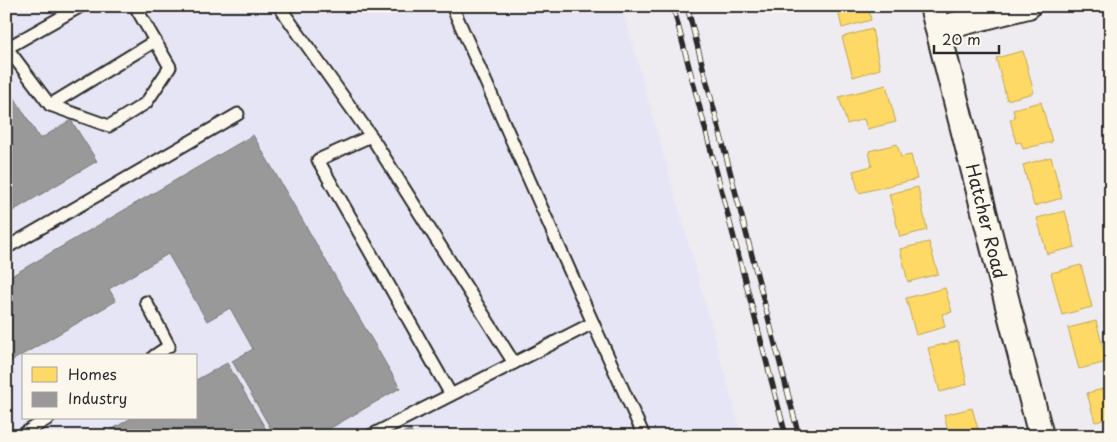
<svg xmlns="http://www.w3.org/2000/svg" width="1117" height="442" font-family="'Playpen Sans',sans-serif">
  <rect width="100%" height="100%" fill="#eeecf1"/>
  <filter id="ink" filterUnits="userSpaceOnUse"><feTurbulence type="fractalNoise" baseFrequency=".02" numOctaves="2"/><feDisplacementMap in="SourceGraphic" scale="10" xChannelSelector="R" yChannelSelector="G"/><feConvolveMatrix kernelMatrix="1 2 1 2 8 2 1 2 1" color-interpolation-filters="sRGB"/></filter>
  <g filter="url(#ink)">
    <path fill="#e5e5f5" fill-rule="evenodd" d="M6,6h616l120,430h-736zM24,356h172v62h-172z"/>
    <g fill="#ffd966" stroke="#bfa554">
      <path d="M837,6h31l3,14 -29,8z"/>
      <path d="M872,29l8,40 -27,8 -11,-40z"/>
      <path d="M1023,51l11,42 -27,7 -11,-42z"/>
      <path d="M886,85l10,37 -29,7 -3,-10 -17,5 -8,-27z"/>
      <path d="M1041,102l11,40 -29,7 -2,-7 -5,1 -6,-24 5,-1 -2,-9z"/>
      <path d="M897,144l4,13 10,-2 6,24 -58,14 -6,-22 19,-5 -3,-15z"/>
      <path d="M1051,157l11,41 -28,8 -11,-41z"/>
      <path d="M918,187l9,43 -27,7 -11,-43z"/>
      <path d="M1065,211l10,36 -28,7 -10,-36z"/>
      <path d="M929,242l9,32 -30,8 -8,-33z"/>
      <path d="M1081,265l11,42 -30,8 -11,-42z"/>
      <path d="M945,288l7,24 -10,2 3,13 -29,8 -10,-37z"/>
      <path d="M1096,321l11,41 -28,7 -11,-41z"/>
      <path d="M958,341l9,43 -27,8 -12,-44z"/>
      <path d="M1111,387v31l-16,4 -8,-29z"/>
      <path d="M972,408l8,28h-31l-5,-21z"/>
    </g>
    <g fill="#999" stroke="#787878">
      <path d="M11,92l29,47 31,-19 26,41 -91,54v-121z"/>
      <path d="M253,135l147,253 -83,48h-42l-43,-75 21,-12 -23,-41 -23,13 -39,-67 -59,35 7,12 -110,63v-85z"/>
      <path d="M227,363l43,73h-169l30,-18h65v-38z"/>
      <path d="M410,429l3,7h-15z"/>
    </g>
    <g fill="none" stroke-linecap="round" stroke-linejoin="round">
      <g stroke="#2b2b2b" stroke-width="15">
        <g id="lane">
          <path d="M81,6l-74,42 43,57 59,21 37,-23 24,-36 -35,-61"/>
          <path d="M279,6l92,130 -53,24 132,233"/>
          <path d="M452,6l141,317"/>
          <path d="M50,105l105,-64"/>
          <path d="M371,136l143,227"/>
          <path d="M6,248l232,-134"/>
          <path d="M146,302l23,44 -15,10"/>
          <path d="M20,436l29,-18"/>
          <path d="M370,436l223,-113 51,113"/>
        </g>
      </g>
      <g stroke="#2b2b2b" stroke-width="28">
        <g id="street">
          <path d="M932,6l109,430"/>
          <path d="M938,29l90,-23"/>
        </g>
      </g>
      <use href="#lane" stroke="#fbf7ec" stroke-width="11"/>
      <use href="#street" stroke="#fbf7ec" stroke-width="24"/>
      <g stroke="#2b2b2b" stroke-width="5.5">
        <g id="rail">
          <path d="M673,6l113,430"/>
          <path d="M687,6l112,430"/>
        </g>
      </g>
      <use href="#rail" stroke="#fbf7ec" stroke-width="4" stroke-dasharray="11" stroke-linecap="butt"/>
    </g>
  </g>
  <g text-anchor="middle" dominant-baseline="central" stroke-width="5" stroke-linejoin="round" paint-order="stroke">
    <g font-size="18" fill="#2b2b2b" stroke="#fbf7ec">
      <text transform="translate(987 221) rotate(76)">Hatcher Road</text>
    </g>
  </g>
  <rect width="1117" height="442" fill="none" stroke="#fbf7ec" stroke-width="25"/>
  <rect x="12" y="12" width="1092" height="417" fill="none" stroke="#2b2b2b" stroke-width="2" filter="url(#ink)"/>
  <rect x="22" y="354" width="175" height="65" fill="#fbf7ec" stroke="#a8a59f"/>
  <rect x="32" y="367" width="25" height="15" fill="#ffd966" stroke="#a8a59f"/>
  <text x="68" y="380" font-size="15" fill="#2b2b2b">Homes</text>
  <rect x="32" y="392" width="25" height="15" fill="#999999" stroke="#a8a59f"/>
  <text x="68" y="404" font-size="15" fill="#2b2b2b">Industry</text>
  <path d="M934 45v8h65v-8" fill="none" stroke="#2b2b2b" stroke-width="2.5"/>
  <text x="942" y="45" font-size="15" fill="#2b2b2b" stroke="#fbf7ec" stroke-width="4" paint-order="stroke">20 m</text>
</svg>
